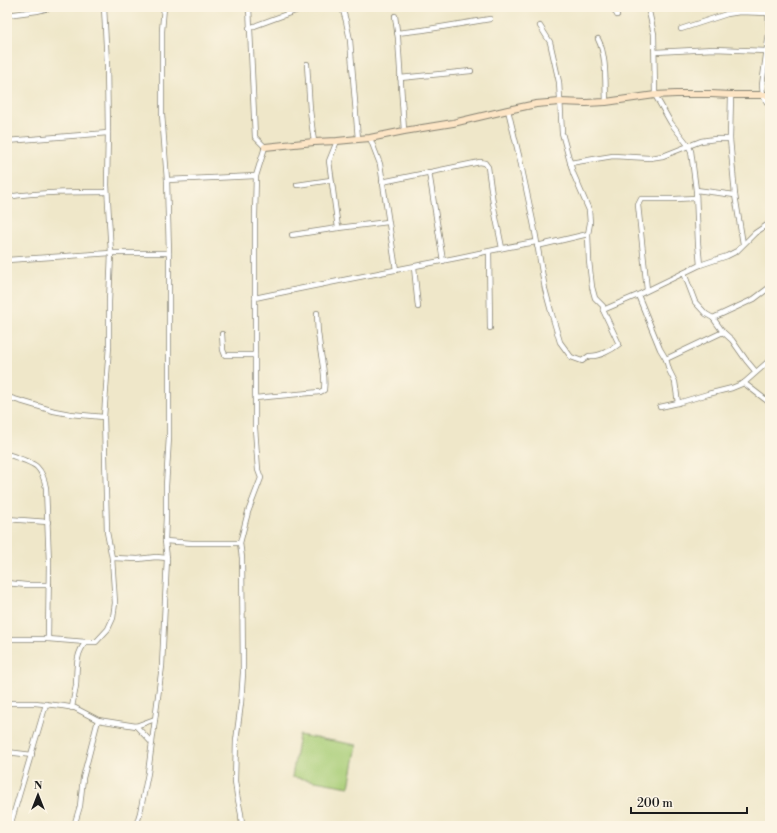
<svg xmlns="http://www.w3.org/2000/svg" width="777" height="833" font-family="'Libre Bodoni',serif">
  <rect width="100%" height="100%" fill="#fcf5e5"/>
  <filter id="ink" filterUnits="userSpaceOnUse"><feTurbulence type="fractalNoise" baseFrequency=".025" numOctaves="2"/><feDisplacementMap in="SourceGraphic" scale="8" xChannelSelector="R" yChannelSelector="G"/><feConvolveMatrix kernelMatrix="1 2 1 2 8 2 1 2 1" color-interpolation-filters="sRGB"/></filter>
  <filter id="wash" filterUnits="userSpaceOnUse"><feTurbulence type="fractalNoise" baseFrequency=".012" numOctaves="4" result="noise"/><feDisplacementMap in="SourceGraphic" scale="16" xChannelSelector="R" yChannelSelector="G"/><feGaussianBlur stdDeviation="0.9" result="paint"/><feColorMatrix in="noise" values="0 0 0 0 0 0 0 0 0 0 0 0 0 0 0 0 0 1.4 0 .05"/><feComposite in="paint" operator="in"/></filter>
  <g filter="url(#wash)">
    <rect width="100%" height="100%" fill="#efe7c9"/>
    <path fill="#a8cd77" stroke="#62744a" d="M299,735l58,10 -8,42 -57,-10z"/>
  </g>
  <g filter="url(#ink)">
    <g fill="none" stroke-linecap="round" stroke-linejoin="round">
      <g stroke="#868272" stroke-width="6">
        <g id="street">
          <path d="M342,7l4,14 4,19 8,99"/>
          <path d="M613,7l4,8"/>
          <path d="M648,7l6,27 1,61 16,28 17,22 3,6 5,39 2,53 2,22"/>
          <path d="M768,7l1,26 -7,52 1,11 7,11"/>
          <path d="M7,15l30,-4 12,-3 20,-1"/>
          <path d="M395,16l3,22 6,93"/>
          <path d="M249,28l57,-21"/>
          <path d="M681,29l46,-15 13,-2 28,1"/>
          <path d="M397,33l26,-3 67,-11"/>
          <path d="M598,39c9,17 7,44 8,63"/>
          <path d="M655,52l59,-3 52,2"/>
          <path d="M307,64l3,46 4,32"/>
          <path d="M400,78l71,-7"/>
          <path d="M731,95l-1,44 5,56 8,49"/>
          <path d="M508,110l12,50 14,66 11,63 7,26 8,27 11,15 11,4 7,-5c9,1 23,-6 30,-12l-16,-34v-4l-8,-8 -3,-11 -3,-26 -1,-27 2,-11 -1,-13 -16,-37 -11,-40 -3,-51 -9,-40 -10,-16"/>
          <path d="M370,138l10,26 16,106"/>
          <path d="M7,141l101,-8"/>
          <path d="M337,141l-8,20 9,67"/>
          <path d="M570,163l43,-7 37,2 13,-2 38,-15 14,-2h15"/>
          <path d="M429,172l14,89"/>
          <path d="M167,180l89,-4"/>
          <path d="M382,182l98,-20 5,1 3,4 5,36 9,45"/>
          <path d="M297,185l34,-5"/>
          <path d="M696,190l39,5"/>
          <path d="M7,197c33,-5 67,-5 100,-5"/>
          <path d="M292,235l46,-7 50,-6"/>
          <path d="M537,246l51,-12"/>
          <path d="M489,252l1,76"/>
          <path d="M7,260l104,-7h58"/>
          <path d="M414,267l4,40"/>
          <path d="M684,273l11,29 11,12 7,4 10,14 9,8 14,20 10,12"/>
          <path d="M647,290l-9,-85 3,-6h34l21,-1"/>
          <path d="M638,295l22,54 6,10 3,11 6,12 3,21"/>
          <path d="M255,298c62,-13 124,-25 186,-37 32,-6 63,-14 95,-19"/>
          <path d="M603,310l35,-15 62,-30 27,-9 10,-5 18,-18 15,-10"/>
          <path d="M713,318l41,-19 16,-12"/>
          <path d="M222,334l1,16 2,5h30"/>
          <path d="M666,359l57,-27"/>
          <path d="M744,383l26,20"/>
          <path d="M7,397l47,14 16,3 34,3"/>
          <path d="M255,398l65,-6 4,-2c2,-14 -2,-28 -4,-42 -2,-12 -3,-23 -3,-35"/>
          <path d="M660,407l18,-4 30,-9 24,-6 12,-5 26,-23"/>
          <path d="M7,454c8,3 25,8 30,13 5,5 8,15 9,21l3,74 -1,77"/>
          <path d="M7,519l41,3"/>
          <path d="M165,541l27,2h48"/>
          <path d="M112,558l26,1 18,-2 11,1"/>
          <path d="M7,583l19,2h23"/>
          <path d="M7,639h41l38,3"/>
          <path d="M7,703h28l28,3 12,2 23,12 38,6 19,-7"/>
          <path d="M72,708c1,-8 3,-15 4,-23 1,-15 -1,-31 10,-43h10l12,-13 5,-11 2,-15 -3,-45 -5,-26 -3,-115 5,-71v-44l2,-49 -4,-68 1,-52 -1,-69 -3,-57"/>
          <path d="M136,726l16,17"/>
          <path d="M7,752l25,3"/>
          <path d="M10,826l36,-122"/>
          <path d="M74,826l6,-20 3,-28 15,-58"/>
          <path d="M136,826l4,-13 8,-40 14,-107 5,-108 -2,-17 1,-25v-30l3,-49v-184l-2,-73 -5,-66v-83l2,-24"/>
          <path d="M242,826l-1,-12 -4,-19 -2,-14 1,-40 5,-38 2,-30 -1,-115 -2,-15 8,-31 13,-34 -3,-8 -3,-42v-213l1,-39 9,-29 -10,-10 -6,-130"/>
        </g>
      </g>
      <g stroke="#868272" stroke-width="8">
        <path id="secondary" d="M265,147l49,-5 23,-1 21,-2 12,-1 34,-7 49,-8 55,-13 28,-6 24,-2 26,1 20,-1 49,-7 21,-1h35l20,1h39"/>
      </g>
      <use href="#street" stroke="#fff" stroke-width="4.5"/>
      <use href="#secondary" stroke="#fde5c5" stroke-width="6"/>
    </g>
  </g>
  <rect width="777" height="833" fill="none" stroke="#fcf5e5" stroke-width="24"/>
  <g transform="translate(38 795)" stroke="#fcf5e5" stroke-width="3" paint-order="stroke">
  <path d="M0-3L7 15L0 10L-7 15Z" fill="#1c1c1c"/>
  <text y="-6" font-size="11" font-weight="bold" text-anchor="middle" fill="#1c1c1c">N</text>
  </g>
  <path d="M631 807v6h116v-6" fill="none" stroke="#1c1c1c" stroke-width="2"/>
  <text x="637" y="807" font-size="12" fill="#1c1c1c" stroke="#fcf5e5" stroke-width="3" paint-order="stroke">200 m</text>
</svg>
